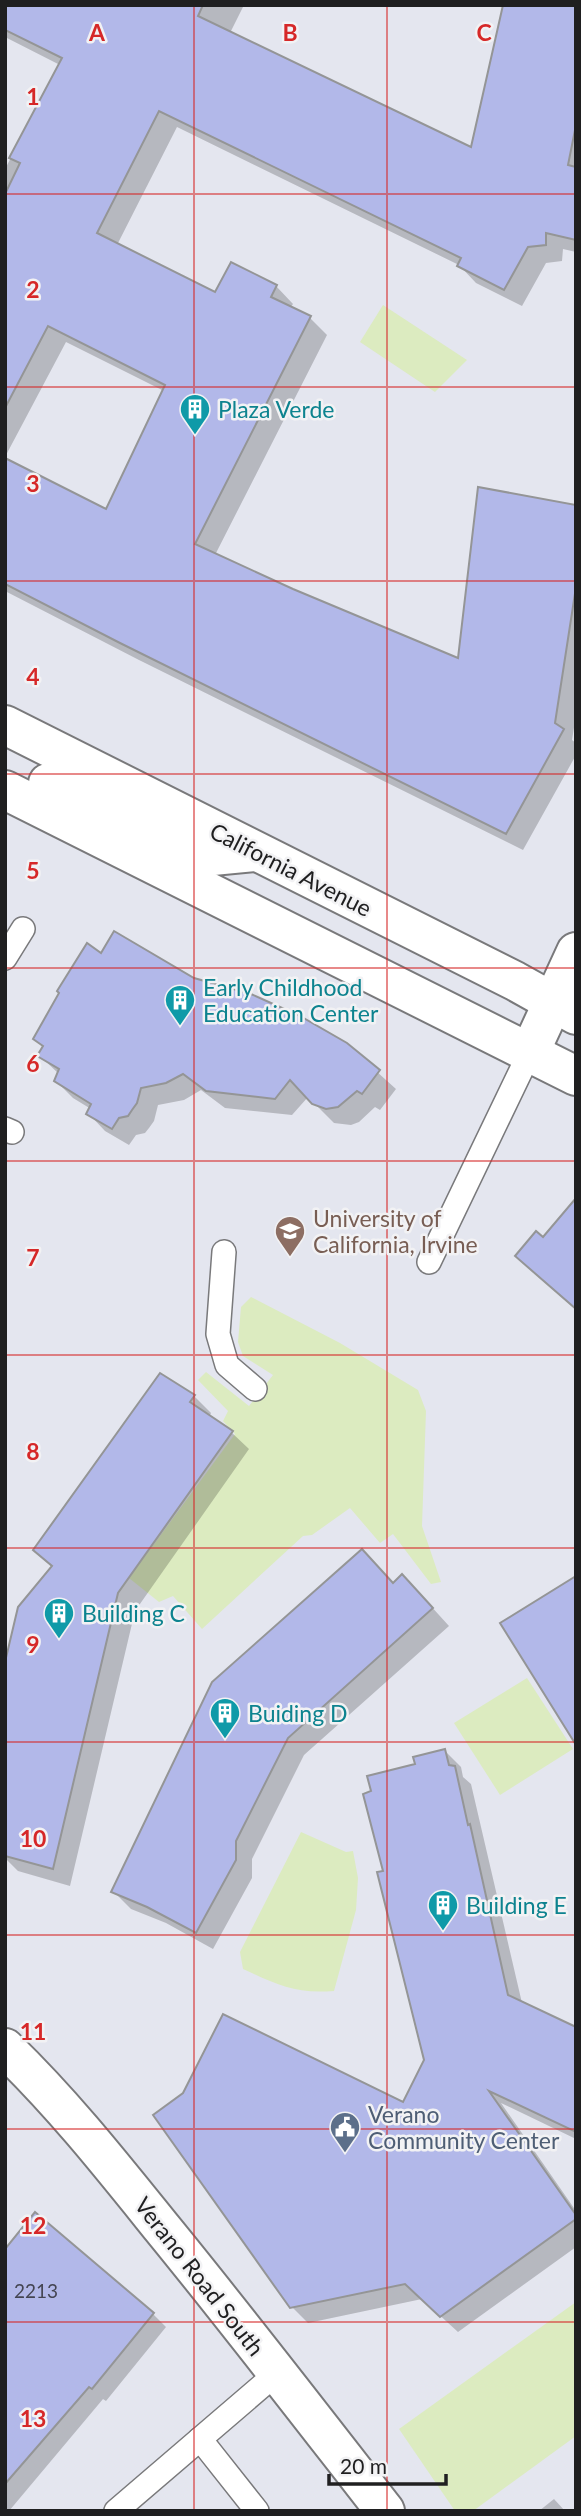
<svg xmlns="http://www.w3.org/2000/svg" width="581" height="2516" font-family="Lato,sans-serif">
  <rect width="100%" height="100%" fill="#f2f2f4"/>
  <rect fill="#e4e6ef" x="5" y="5" width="571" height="2506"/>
  <g fill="#dcebc0">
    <path d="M383,305l84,55 -32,32 -75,-50z"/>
    <path d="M251,1297l89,46 78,47 8,21 -4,115 19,56 -10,2 -38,-50 -13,9 -30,-35 -38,27 -9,1 -101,93 -29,-33 -14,6 -30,-24 106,-144 -12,-13 5,-10 -30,-31 8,-8 43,34 24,-31 -30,-19 -5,-14 3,-35z"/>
    <path d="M527,1678l46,71 -73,46 -46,-72z"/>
    <path d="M301,1832l45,20 7,-1 5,27 -2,32 -22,81c-40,3 -56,-6 -91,-22l-3,-17z"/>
    <path d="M576,2302v134l-103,75h-18l-56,-82z"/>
  </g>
  <g fill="#0003">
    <path d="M5,5h239l-14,28 242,117 104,-145v247l-13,-3 -1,12 -16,2 -24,43 -46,-23 -17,-18 -282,-138 -60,118 99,50 60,-9 17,18 -3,4 20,10 17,17 -112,220 77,36 167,69 117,-153v208l-4,25 4,3v12l-53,95 -384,-190 -134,-69v-131l102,51 57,-120 -98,-49 -61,115v-288l55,-104 -55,-28z"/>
    <path d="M101,955l92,25 153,64 50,45 -16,21 -5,-3 -16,15 -8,3 -17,-2 -26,-26 -16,18 -67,-7 -24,-18 -17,10 -26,5 -4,16 -5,7 -4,5 -9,2 -7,10 -24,-14 -17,-18 3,-4 -18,-11 -17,-17 3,-7 -20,-19 5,-7 -9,-9z"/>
    <path d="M194,1396l17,17 -2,4 22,15 18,17 -114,162 -65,275 -52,-15 -13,-13v-187l47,-104 -17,-17z"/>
    <path d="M394,1585l25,8 30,33 -145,129 -52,104v19l-39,71 -47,-26 -35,-14 -18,-18z"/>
    <path d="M444,1750l17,17 2,10 8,7 51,219 54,26v110l-75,-36 75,108v36l-118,85 -36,-33 -114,24 -16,-16 134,-247 -41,-188 32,-107z"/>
    <path d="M153,2314l13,13 -60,74 -3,-2 -94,112h-4v-178z"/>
    <path d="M554,2499l11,12h-26z"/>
  </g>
  <g fill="#b2b8e9" stroke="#949596" stroke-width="2">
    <path d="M5,5h198l-5,11 273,131 32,-142h73v120l-8,40 8,2v73l-30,-7v12l-18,2 -24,43 -47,-24 4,-8 -302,-147 -62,122 118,59 16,-30 46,23 -6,12 40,19 -116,228 98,45 165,69 20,-171 98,18v82l-21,136 9,6 -58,105 -386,-191 -115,-59v-126l101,51 59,-124 -117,-59 -43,82v-214l15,-31 -11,-5 53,-100 -57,-28z"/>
    <path d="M114,931l80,47 57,16 49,22 47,27 33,27 -18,24 -5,-3 -19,16 -12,2 -14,-5 -22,-24 -15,19 -69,-8 -23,-17 -17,9 -25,5 -4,15 -5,7 -4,6 -9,2 -7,11 -26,-15 5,-10 -37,-23 5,-12 -22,-13 6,-10 -10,-7 26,-46 -2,-2 30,-48 14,10z"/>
    <path d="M576,1198v111l-61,-53 21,-25 7,6z"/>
    <path d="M160,1373l35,22 -5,7 43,29 -115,162 -65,276 -48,-13v-194l13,-55 34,-41 -19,-16z"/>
    <path d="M362,1549l31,34 9,-9 31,34 -145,130 -52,103v19l-40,73 -49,-26 -36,-15 101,-210z"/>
    <path d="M576,1576v169l-76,-122z"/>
    <path d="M445,1749l4,16 6,1 13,59 2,-1 38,171 68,32v105l-87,-41 87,124v4l-136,98 -35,-33 -115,24 -137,-193 30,-22 40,-79 180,88 21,-42 -47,-188 6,-1 -20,-77 8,-3 -4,-15 48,-12 -2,-7z"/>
    <path d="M35,2212l119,101 -62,76 -3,-2 -84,97v-235z"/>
  </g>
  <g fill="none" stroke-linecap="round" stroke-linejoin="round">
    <g stroke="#79797b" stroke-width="26">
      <g id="lane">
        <path d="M5,958l18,-29"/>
        <path d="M5,1129l7,3"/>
        <path d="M224,1252l-6,82 9,31 28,24"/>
        <path d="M429,1262l100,-208"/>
        <path d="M200,2439l57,72"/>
        <path d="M116,2511l161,-138"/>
      </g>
    </g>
    <g stroke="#79797b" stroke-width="42">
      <path id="street" d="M5,2048c58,56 107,118 157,180 76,93 149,188 223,283"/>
    </g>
    <g stroke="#79797b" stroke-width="42">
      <g id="secondary">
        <path d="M5,725l510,256 61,34"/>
        <path d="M48,783l154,74 54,-5"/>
        <path d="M5,790l571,286"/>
        <path d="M529,1054l47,-102"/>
      </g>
    </g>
    <use href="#lane" stroke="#fff" stroke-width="23"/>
    <use href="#street" stroke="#fff" stroke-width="38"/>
    <use href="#secondary" stroke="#fff" stroke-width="38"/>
  </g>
  <path fill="none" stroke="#d62828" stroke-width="2" stroke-opacity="0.55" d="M194,5v2506M387,5v2506M5,194h571M5,387h571M5,581h571M5,774h571M5,968h571M5,1161h571M5,1355h571M5,1548h571M5,1742h571M5,1935h571M5,2129h571M5,2322h571"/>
  <defs>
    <g id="building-pin" transform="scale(1.575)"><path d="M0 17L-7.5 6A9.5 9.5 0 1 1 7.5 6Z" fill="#0f9aa8" stroke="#f2f2f4"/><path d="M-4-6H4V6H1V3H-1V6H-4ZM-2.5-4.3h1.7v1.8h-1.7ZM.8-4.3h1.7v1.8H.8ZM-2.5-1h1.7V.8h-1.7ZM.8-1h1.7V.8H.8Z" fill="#fff"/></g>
    <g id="university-pin" transform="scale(1.575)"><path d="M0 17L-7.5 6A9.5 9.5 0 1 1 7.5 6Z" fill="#8d6e63" stroke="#f2f2f4"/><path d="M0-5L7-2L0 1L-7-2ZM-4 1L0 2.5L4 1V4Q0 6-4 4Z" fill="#fff"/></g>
    <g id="civic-pin" transform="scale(1.575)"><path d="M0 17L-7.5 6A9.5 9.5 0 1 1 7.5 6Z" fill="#5c6f8a" stroke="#f2f2f4"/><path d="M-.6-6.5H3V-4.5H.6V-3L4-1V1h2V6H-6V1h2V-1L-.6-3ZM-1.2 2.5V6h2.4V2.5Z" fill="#fff"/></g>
  </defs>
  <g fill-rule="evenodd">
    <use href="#building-pin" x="195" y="409"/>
    <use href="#building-pin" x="180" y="1000"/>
    <use href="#university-pin" x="290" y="1231"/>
    <use href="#building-pin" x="59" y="1613"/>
    <use href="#building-pin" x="225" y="1713"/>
    <use href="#building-pin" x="443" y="1905"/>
    <use href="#civic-pin" x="345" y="2127"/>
  </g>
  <g text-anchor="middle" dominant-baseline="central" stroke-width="5" stroke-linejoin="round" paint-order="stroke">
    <g font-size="19" fill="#444552">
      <text x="36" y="2290">2213</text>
    </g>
    <g font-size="23" fill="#0d838f" stroke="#f2f2f4" text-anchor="start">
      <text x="218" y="409">Plaza Verde</text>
      <text x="203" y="987">Early Childhood<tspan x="203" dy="26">Education Center</tspan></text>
      <text x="82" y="1613">Building C</text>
      <text x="248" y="1713">Buiding D</text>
      <text x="466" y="1905">Building E</text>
    </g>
    <g font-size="23" fill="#1f1f20" stroke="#f2f2f4">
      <text transform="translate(291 869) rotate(27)">California Avenue</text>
      <text transform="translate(200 2276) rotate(52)">Verano Road South</text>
    </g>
    <g font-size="23" fill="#785e54" stroke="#f2f2f4" text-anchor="start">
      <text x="313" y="1218">University of<tspan x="313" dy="26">California, Irvine</tspan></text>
    </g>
    <g font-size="23" fill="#4e5e75" stroke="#f2f2f4" text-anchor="start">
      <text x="368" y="2114">Verano<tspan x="368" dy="26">Community Center</tspan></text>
    </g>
  </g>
  <g font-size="23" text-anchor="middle" font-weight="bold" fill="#d62828" stroke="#f2f2f4" stroke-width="5" stroke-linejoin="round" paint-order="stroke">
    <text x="97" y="41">A</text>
    <text x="290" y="41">B</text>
    <text x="484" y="41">C</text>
    <text x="33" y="105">1</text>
    <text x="33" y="298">2</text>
    <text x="33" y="492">3</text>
    <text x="33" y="685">4</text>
    <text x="33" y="879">5</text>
    <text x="33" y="1072">6</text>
    <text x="33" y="1266">7</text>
    <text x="33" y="1460">8</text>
    <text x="33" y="1653">9</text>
    <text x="33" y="1847">10</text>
    <text x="33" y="2040">11</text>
    <text x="33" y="2234">12</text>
    <text x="33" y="2427">13</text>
  </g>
  <rect width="581" height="2516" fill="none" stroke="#1f1f20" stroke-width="14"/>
  <path d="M329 2474v10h117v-10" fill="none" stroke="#1f1f20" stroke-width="3.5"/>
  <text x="340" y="2474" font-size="21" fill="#1f1f20" stroke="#f2f2f4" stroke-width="5" paint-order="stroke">20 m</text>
</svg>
